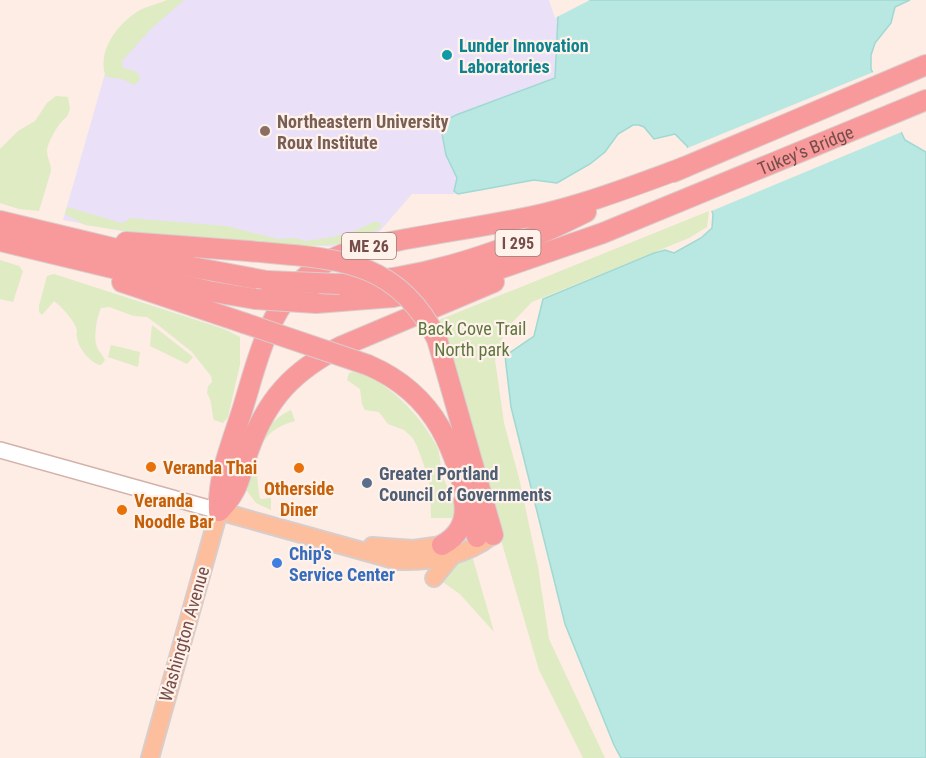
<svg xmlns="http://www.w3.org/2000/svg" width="926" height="758" font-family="'Roboto Condensed',sans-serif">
  <rect width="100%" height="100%" fill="#fdede5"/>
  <path fill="#eae1f9" d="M177,0h375l6,16 -3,62 -40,16 -69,61 11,23 -2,12 3,4h-46l-32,37 -27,14 -15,2 -138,-8 -79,-8 -58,-11 43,-150z"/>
  <g fill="#deebc3">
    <path d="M167,0h17l-33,29 -29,32 1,7 12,3 4,4 1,5 -6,5 -12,-6 -16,-2c-10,-26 12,-54 34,-67 8,-4 18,-6 27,-10z"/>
    <path d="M56,96l12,1 2,12 -3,8c-7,3 -20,26 -20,34 0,7 4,13 4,20l-12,40 -20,-2 -19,-6v-54l18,-18 17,-10 12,-18z"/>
    <path d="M67,207l55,16 5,-2 2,-3 97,8 52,13 17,-1 10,3 28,-4 24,-7 16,-8h6l3,3 -6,6 -16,4 -19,9 -33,2 -183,-15 -40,-6 -20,-11z"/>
    <path d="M709,211l-2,16 -18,11 -157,64 -29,30 -1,10 -7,18 9,63 15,55 19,89 11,72 56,119h-22l-44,-88 -52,-178 -53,-170z"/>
    <path d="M0,260l19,6 4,5 -10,31 -13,-3z"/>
    <path d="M54,274l170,55 16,8v27l-12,53 -5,6 -9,-3c-3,-10 -1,-17 -7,-27l1,-7 4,-4 -1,-6 -19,-24 -34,-27 -11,-8 -13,-1 -25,-9 -8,1c-4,8 -8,30 -4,39 1,4 6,8 8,13l-4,5c-10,-1 -23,-17 -24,-28 -1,-6 1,-4 -1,-10 -5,-10 -13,-19 -22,-26l-12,14 -3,-3v-6l8,-30z"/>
    <path d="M152,325l41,32 -6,7 -37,-18z"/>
    <path d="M111,345l29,7 -2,15 -30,-10z"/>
    <path d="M353,372c33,6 69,45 84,75 4,10 3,22 7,32 5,14 14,23 8,39h-21l-1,-31 -6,-22 -7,-19 -5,-9 -8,-7 -16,-6 -9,-12 -14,-2 -3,-6 -2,-15 -13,-9 2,-7z"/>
    <path d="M291,410l4,11c-42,11 -41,42 -35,78l11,-1v12l-15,-7 -9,-12c7,-32 11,-66 44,-81z"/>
    <path d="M471,558l2,1 21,73 -34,-38 -23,-16 9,-13z"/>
  </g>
  <path fill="#b9e7e1" stroke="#9fd9d2" stroke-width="1.5" d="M552,0h358l-15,7 -4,16 -16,20 -4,12v14l34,71 21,12v606h-305l-7,-13 -49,-121 -54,-217 -6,-51 29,-20 9,-37 111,-46 11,-3 9,3 27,-15 11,-10 1,-14 -26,-68 -12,-12 -21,5 -10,-12 -5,-2h-6l-15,9 -13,18 -15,12 -33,19 -23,-3 -76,14 -4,-3 3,-13 -11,-23 -6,-32 16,-8 99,-37 3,-62z"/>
  <g fill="#fdede5">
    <path d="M549,0h41l-35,18z"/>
    <path d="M876,71l28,60 -195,81 -24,-63z"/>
  </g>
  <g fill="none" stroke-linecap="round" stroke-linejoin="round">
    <g stroke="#d4b2ab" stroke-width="18">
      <path id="secondary" d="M0,450l219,61"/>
    </g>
    <g stroke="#d9cdcc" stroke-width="20">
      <g id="primary">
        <path d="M372,546l41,3 29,-4"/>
        <path d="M434,578l18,-22"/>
        <path d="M150,758l69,-247 179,50c34,1 67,-4 95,-26"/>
      </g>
    </g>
    <g stroke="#d9cdcc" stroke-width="22">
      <g id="highway">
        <path d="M673,172l253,-107"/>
        <path d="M0,221l192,46 75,14"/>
        <path d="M0,241l208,50 47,8"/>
        <path d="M126,242l122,9"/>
        <path d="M122,282l122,41"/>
        <path d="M340,284c87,-5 169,-33 246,-72"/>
        <path id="s1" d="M316,303l77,-6 71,-16 139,-48 323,-133"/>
        <path d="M437,339l56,196"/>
        <path d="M368,365c79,34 89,98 109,172"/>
        <path d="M219,511c-2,-37 16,-75 26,-110 14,-47 25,-95 65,-128 29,-24 66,-28 102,-35 39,-7 78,-13 117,-21 53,-11 104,-31 156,-50"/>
        <path d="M219,511c22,-22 20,-36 30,-62 18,-50 44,-78 91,-102l154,-65"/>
        <path d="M442,545c17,-9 25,-25 22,-44"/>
      </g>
    </g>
    <use href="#secondary" stroke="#fff" stroke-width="15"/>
    <use href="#primary" stroke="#fcbe9c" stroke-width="16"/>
    <use href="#highway" stroke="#f89a9b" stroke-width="20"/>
    <g stroke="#d9cdcc" stroke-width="22" stroke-linecap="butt">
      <g id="highway-bridge">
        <path d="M248,251c82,8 147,4 189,88"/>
        <path d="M267,281l73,3"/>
        <path d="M255,299l61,4"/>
        <path d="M244,323l124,42"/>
      </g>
    </g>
    <use href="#highway-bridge" stroke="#f89a9b" stroke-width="20"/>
  </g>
  <circle fill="#0f9aa8" stroke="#fff2eb" stroke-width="2" cx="447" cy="55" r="6"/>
  <circle fill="#8d6e63" stroke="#fff2eb" stroke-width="2" cx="265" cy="131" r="6"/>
  <g fill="#e8710a" stroke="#fff2eb" stroke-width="2">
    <circle cx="151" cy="467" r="6"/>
    <circle cx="299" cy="468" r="6"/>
    <circle cx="122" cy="510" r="6"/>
  </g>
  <circle fill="#5c6f8a" stroke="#fff2eb" stroke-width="2" cx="367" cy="483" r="6"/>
  <circle fill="#3f7fe0" stroke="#fff2eb" stroke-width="2" cx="277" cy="563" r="6"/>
  <g text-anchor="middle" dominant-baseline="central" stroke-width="4.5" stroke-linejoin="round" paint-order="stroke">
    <g fill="#fff2eb" stroke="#9f7e7a" stroke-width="1.5">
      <rect x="495.5" y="230" width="45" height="26" rx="4.5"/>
      <rect x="342" y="233" width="54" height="26" rx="4.5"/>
    </g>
    <g font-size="16" font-weight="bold" fill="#764d49">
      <text x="518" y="243">I 295</text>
      <text x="369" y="246">ME 26</text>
    </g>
    <g font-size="18" font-weight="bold" fill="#0d838f" stroke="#fff2eb" text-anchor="start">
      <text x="459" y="45">Lunder Innovation<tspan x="459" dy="21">Laboratories</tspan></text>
    </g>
    <g font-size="18" font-weight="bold" fill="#785e54" stroke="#fff2eb" text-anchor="start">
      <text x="277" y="121">Northeastern University<tspan x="277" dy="21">Roux Institute</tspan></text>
    </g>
    <g font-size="18" fill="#764d49" stroke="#fff2eb">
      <text stroke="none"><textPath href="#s1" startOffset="516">Tukey's Bridge</textPath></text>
      <text transform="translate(184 634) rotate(-74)">Washington Avenue</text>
    </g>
    <g font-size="18" fill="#5e763e" stroke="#fff2eb">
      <text x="472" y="328">Back Cove Trail<tspan x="472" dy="21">North park</tspan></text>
    </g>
    <g font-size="18" font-weight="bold" fill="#c56008" stroke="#fff2eb" text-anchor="start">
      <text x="163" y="467">Veranda Thai</text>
      <text x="299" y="488" text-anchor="middle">Otherside<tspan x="299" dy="21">Diner</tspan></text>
      <text x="134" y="500">Veranda<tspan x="134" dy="21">Noodle Bar</tspan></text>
    </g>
    <g font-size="18" font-weight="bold" fill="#4e5e75" stroke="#fff2eb" text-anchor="start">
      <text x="379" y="473">Greater Portland<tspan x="379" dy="21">Council of Governments</tspan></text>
    </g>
    <g font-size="18" font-weight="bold" fill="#366cbe" stroke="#fff2eb" text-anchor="start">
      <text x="289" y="553">Chip's<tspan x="289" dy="21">Service Center</tspan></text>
    </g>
  </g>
</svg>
